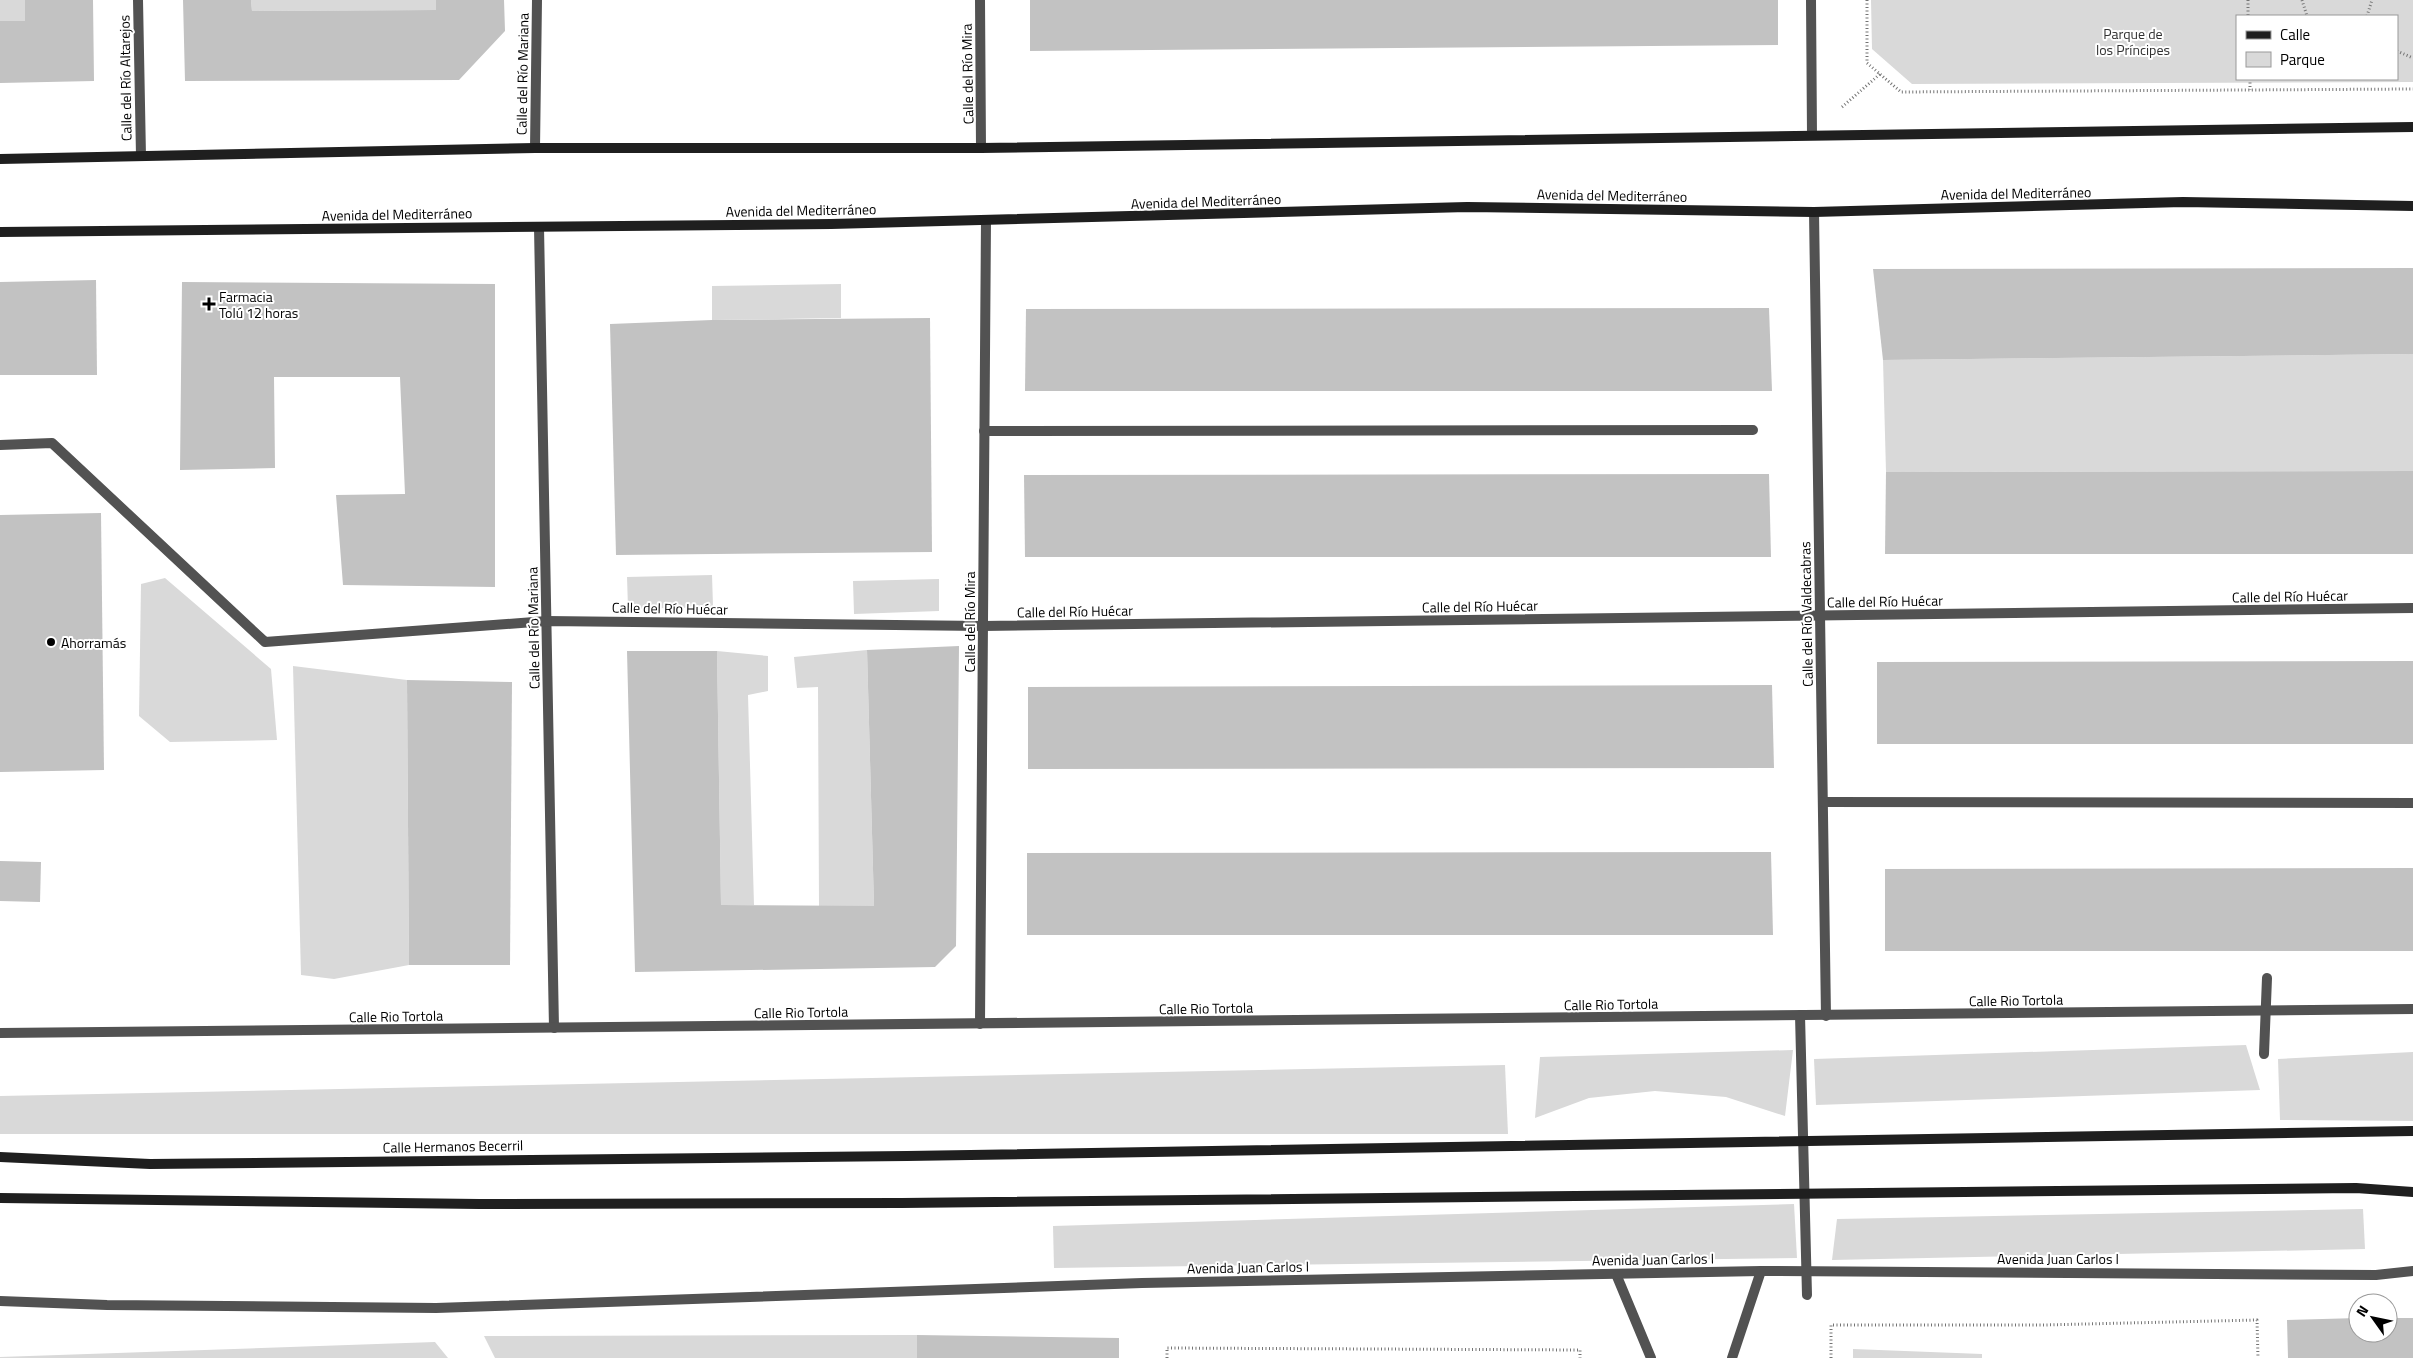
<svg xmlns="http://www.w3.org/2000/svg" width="2413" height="1358" font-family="'Titillium Web',sans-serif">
  <rect width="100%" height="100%" fill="#fff"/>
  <g fill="#d9d9d9" fill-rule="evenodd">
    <rect x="0" y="0" width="25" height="21"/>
    <path d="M251,0h185v10l-184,1z"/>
    <path d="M1871,0h542v82l-501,2 -40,-35zM2237,16h160v63h-160z"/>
    <path d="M841,284v34l-129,2v-34z"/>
    <path d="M2413,354v117l-527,1 -3,-112z"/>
    <path d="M712,575l1,32 -85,2 -1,-32z"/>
    <path d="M165,578l106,91 6,71 -107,2 -31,-26 2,-132z"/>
    <path d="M939,579v32l-85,3 -1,-33z"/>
    <path d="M867,650l7,256h-55l-1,-219 -21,1 -3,-31z"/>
    <path d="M717,651l51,5v35l-20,4 6,210h-33z"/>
    <path d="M293,666l114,14 2,285 -75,14 -33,-4z"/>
    <path d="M2246,1045l14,45 -444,15 -2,-46z"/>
    <path d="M1793,1050l-8,66 -59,-19 -71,-6 -66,7 -54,20 5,-61z"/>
    <path d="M2413,1052v69l-133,-1 -2,-61z"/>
    <path d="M1505,1065l3,69h-1508v-38z"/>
    <path d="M1794,1204l3,54 -743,10 -1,-42z"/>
    <path d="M2363,1209l2,40 -533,11 5,-41z"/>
    <path d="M917,1335v23h-422l-11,-22z"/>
    <path d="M435,1342l13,16h-448v-1z"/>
    <path d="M1853,1349l129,5v4h-129z"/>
  </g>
  <g fill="#c2c2c2">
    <path d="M25,0h68l1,81 -94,2v-62h25z"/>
    <path d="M183,0h68l1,11 184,-1v-10h68l1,31 -46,49 -274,1z"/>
    <path d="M1030,0h748v45l-748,6z"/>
    <path d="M2413,268v86l-530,6 -10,-91z"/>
    <path d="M96,280l1,95h-97v-93z"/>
    <path d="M182,282l313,2v303l-152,-2 -7,-90 69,-1 -5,-117h-126l1,91 -95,2z"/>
    <path d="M1769,308l3,83h-747l1,-82z"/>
    <path d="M930,318l2,234 -316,3 -6,-231 102,-4z"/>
    <path d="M2413,471v83h-528l1,-82z"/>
    <path d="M1769,474l2,83h-746l-1,-82z"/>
    <path d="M101,513l3,257 -104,2v-257z"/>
    <path d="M959,646l-3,300 -21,21 -300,5 -8,-321h90l4,254 153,1 -7,-256z"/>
    <path d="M2413,661v83h-536v-82z"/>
    <path d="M407,680l105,2 -2,283h-101z"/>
    <path d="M1772,685l2,83 -746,1v-82z"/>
    <path d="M1771,852l2,83h-746v-82z"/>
    <path d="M0,861l41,1 -1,40 -40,-1z"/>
    <path d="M2413,868v83h-528v-82z"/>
    <path d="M2358,1318v15h30v-15h25v40h-125l-1,-38z"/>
    <path d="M917,1335l202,3v20h-202z"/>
  </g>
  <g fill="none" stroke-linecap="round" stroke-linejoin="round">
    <g stroke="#747474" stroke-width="3" stroke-dasharray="1 2.5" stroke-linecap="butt">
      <path d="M1867,0v63l34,29 512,-3"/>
      <path d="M2248,0v16"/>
      <path d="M2302,0l5,16"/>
      <path d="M2367,16l5,-16"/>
      <path d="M2397,51l16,7"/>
      <path d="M2250,79v11"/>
      <path d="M1842,107l38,-33"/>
      <path d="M1167,1358v-10l413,2v8"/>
      <path d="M1831,1358v-33h212l214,-5 1,38"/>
    </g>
    <g stroke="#525252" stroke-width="10">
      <path d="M138,0l3,156"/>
      <path d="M980,0l1,148"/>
      <path d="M1811,0l1,135"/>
      <path d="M535,148l2,-148"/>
      <path d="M1814,212l12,804"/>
      <path d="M539,227l15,801"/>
      <path d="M984,431l769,-1"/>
      <path d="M0,445l52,-2 213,199 282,-21 436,5 1430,-18"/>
      <path d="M1823,802l590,1"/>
      <path d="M1800,1015l7,280"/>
      <path d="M980,1024l6,-804"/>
      <path d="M0,1033l2413,-24"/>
      <path d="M2264,1054l3,-76"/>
      <path d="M1616,1274l35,84"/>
      <path d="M0,1301l107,4 329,3 706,-25 619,-12 615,4 37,-4"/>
      <path d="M1732,1358l29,-87"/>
    </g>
    <g stroke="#1f1f1f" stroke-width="10">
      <path d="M0,159l535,-11h446l1432,-21"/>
      <path d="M0,232l831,-8 636,-17 347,5 369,-10 230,4"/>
      <path d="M0,1157l150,7 757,-8 1506,-25"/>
      <path d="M0,1198l479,6 423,-1 1454,-15 57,4"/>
    </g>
  </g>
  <g fill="#000" stroke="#fff" stroke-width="2">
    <path d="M206.5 296.5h5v5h5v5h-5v5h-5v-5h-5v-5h5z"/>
    <circle cx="51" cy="642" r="5"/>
  </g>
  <g text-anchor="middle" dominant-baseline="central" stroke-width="4" stroke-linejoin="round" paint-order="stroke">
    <g font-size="14" fill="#303030" stroke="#fff">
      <text x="2133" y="33">Parque de<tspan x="2133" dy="16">los Príncipes</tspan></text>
    </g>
    <g font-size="14" fill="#000" stroke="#fff">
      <text transform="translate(522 74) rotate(-89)">Calle del Río Mariana</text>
      <text transform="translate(967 74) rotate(-91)">Calle del Río Mira</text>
      <text transform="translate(125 78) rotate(-91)">Calle del Río Altarejos</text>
      <text transform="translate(2016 193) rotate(-1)">Avenida del Mediterráneo</text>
      <text transform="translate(1612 195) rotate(1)">Avenida del Mediterráneo</text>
      <text transform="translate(1206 201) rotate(-2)">Avenida del Mediterráneo</text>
      <text transform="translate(801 210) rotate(-1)">Avenida del Mediterráneo</text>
      <text transform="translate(397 214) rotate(-1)">Avenida del Mediterráneo</text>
      <text transform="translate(2290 596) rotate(-1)">Calle del Río Huécar</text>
      <text transform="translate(1885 601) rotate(-1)">Calle del Río Huécar</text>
      <text transform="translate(1480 606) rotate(-1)">Calle del Río Huécar</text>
      <text transform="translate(670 608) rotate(1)">Calle del Río Huécar</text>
      <text transform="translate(1075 611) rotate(-1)">Calle del Río Huécar</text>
      <text transform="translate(1806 614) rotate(-91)">Calle del Río Valdecabras</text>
      <text transform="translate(969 622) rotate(-90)">Calle del Río Mira</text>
      <text transform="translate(533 628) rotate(-91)">Calle del Río Mariana</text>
      <text transform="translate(2016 1000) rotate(-1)">Calle Rio Tortola</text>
      <text transform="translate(1611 1004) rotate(-1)">Calle Rio Tortola</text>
      <text transform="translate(1206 1008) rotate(-1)">Calle Rio Tortola</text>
      <text transform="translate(801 1012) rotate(-1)">Calle Rio Tortola</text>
      <text transform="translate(396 1016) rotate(-1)">Calle Rio Tortola</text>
      <text transform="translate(453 1146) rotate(-1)">Calle Hermanos Becerril</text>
      <text x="2058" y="1258">Avenida Juan Carlos I</text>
      <text transform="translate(1653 1259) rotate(-1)">Avenida Juan Carlos I</text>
      <text transform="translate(1248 1267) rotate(-1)">Avenida Juan Carlos I</text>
    </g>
    <g font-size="14" fill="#000" stroke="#fff" text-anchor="start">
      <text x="219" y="296">Farmacia<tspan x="219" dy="16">Tolú 12 horas</tspan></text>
      <text x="61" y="642">Ahorramás</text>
    </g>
  </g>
  <rect x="2236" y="15" width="162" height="65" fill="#ffffff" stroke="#999999"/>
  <rect x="2246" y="31" width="25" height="8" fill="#1f1f1f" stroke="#999999"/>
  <text x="2280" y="40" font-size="15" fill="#000000">Calle</text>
  <rect x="2246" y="52" width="25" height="15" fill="#d9d9d9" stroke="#999999"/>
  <text x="2280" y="65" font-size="15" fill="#000000">Parque</text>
  <g transform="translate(2373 1318) rotate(303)"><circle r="24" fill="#ffffff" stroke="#999999"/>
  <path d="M0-4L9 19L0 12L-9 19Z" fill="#000000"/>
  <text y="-8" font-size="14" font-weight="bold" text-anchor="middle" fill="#000000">N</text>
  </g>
</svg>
